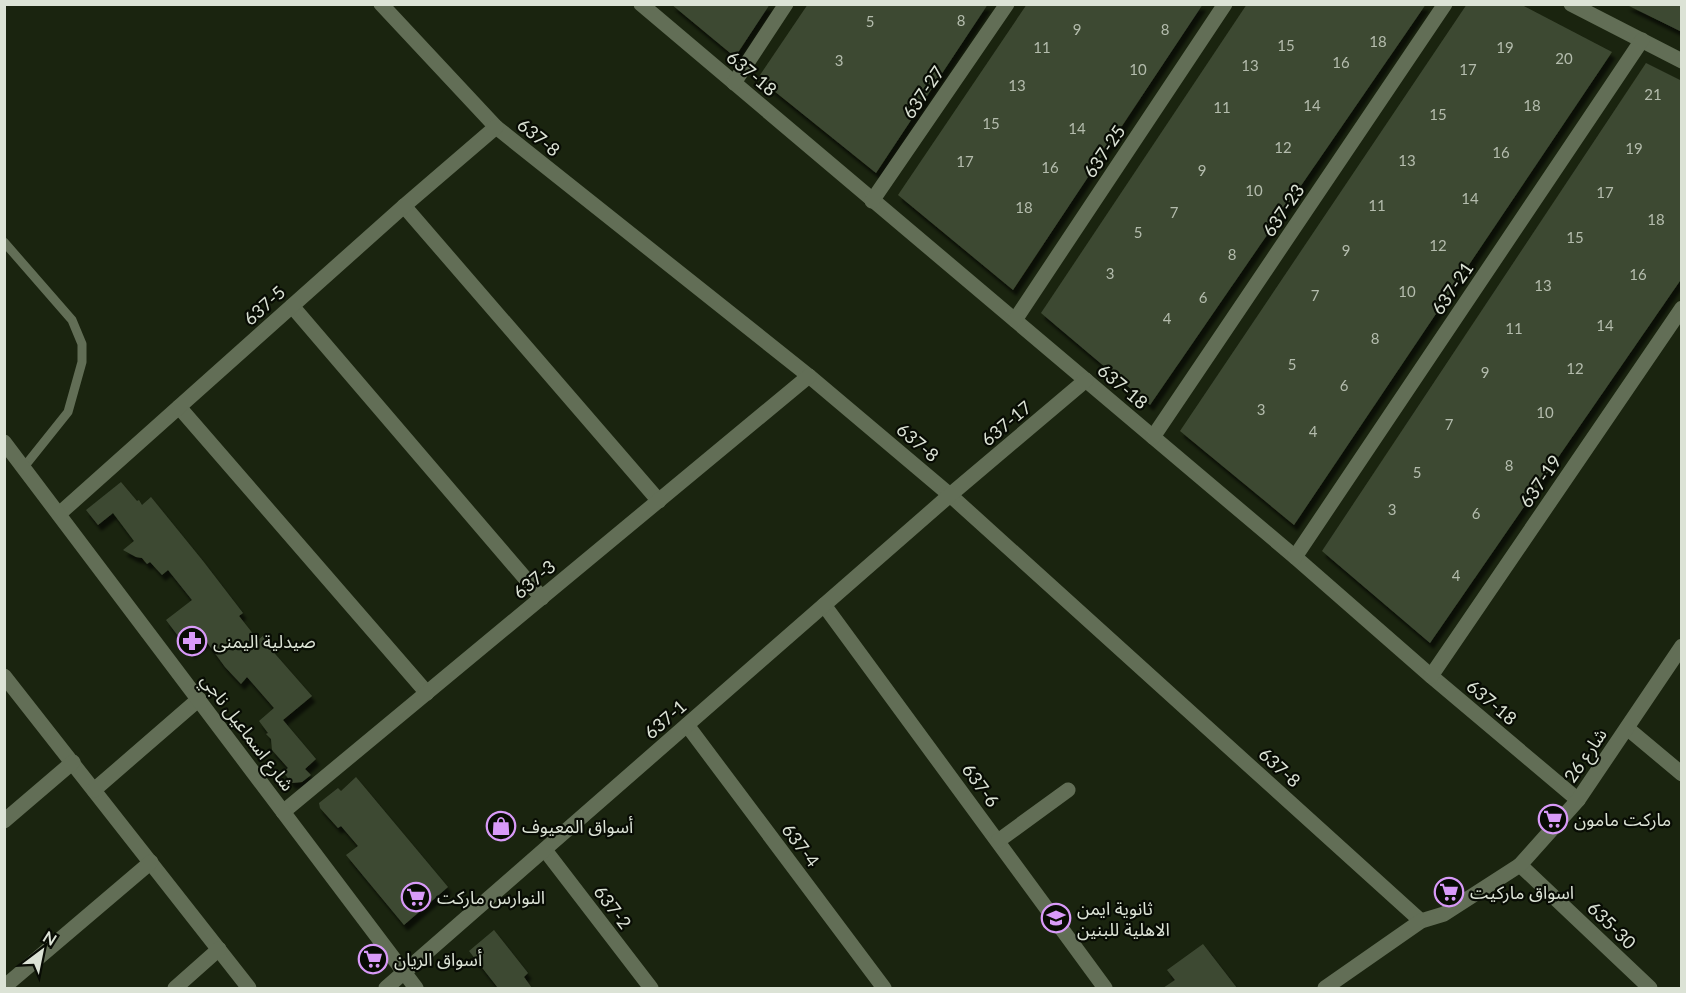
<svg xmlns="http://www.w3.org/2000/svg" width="1686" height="993" font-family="Lato,'Noto Sans Arabic',sans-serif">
  <defs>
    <filter id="shadow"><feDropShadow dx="3.5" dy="6" stdDeviation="1.5" flood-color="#0009"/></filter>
  </defs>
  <rect width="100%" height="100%" fill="#1a240f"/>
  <g fill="#3e4933" filter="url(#shadow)">
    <path d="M671,4h99l-35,53z"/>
    <path d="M808,4h180l-112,169 -118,-95z"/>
    <path d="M1027,4h176l-190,286 -115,-95z"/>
    <path d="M1247,4h179l-276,401 -109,-92z"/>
    <path d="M1467,4h53l92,48 -318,473 -114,-94z"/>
    <path d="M1625,4h57v28z"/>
    <path d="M1646,63l36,18v197l-252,365 -108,-92z"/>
    <path d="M121,482l16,19 2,-1 3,5 9,-8 52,64 40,52 -4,3 19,24 6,-5 7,9 -2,3 43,49 -29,24 33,39 -11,10 6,6 -9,7 -10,1 -9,-11 5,-4 -16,-18 -1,-11 -5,-5 2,-1 -9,-12 15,-13 -27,-31 -6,7 -16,-17 -19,-26 -15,12 -25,-33 26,-20 -24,-30 -6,5 -12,-13 -3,2 -5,-6 -6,-1 -13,-7 11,-9 -21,-28 -15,12 -12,-15z"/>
    <path d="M356,777l92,110 -44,38 -58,-70 12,-9 -17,-20 -3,2 -18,-20 -1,-5 19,-15 3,3z"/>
    <path d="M494,930l34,43 -4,4 8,11h-34l-29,-37z"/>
    <path d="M1203,944l34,44h-74l12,-8 -8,-10z"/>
  </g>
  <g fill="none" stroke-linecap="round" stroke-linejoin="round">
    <path stroke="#626e56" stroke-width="9" d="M4,242l68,78 10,24v18l-14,50 -44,55"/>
    <g stroke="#626e56" stroke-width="15">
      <path d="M381,4l115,123 313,249 141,119 471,426"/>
      <path d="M641,4l654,553 136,119 147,124"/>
      <path d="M1571,4l111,57"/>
      <path d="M734,83l52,-79"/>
      <path d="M872,201l135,-197"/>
      <path d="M404,206l255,295"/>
      <path d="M292,306l250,292"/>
      <path d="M1015,320l210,-316"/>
      <path d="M179,407l248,286"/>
      <path d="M1153,437l292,-433"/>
      <path d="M59,514l345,-308 92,-79"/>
      <path d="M1295,557l347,-517"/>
      <path d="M824,605l281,383"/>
      <path d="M4,676l245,312"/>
      <path d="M1431,676l251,-368"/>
      <path d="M687,725l197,263"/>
      <path d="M1627,728l55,46"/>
      <path d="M94,790l105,-91"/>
      <path d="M283,812l526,-436"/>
      <path d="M4,821l69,-59"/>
      <path d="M998,841l70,-51"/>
      <path d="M545,850l106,138"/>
      <path d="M1520,865l130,123"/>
      <path d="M4,987l147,-125"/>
      <path d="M175,988l44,-39"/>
      <path d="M386,988l564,-493 136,-115"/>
    </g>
    <g stroke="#626e56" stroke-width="15">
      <path d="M4,442l412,546"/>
      <path d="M1325,988l96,-67 23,-7 76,-49 58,-65 104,-154"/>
    </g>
  </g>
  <defs>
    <g id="pharmacy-ring" transform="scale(1.5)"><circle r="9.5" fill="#080c04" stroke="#d89af8" stroke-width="1.5"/><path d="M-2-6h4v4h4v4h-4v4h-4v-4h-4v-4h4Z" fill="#d89af8"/></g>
    <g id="supermarket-ring" transform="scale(1.5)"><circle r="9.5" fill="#080c04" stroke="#d89af8" stroke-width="1.5"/><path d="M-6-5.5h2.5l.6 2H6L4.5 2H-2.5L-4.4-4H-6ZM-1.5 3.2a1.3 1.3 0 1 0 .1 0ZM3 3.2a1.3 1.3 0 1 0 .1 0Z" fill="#d89af8"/></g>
    <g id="shop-ring" transform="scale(1.5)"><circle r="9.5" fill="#080c04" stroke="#d89af8" stroke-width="1.5"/><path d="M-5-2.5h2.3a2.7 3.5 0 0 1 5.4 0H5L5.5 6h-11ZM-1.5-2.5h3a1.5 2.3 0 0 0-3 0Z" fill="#d89af8"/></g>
    <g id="school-ring" transform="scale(1.5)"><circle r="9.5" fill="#080c04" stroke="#d89af8" stroke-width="1.5"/><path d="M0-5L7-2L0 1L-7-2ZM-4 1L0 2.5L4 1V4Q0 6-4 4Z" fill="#d89af8"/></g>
  </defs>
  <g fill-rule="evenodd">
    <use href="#pharmacy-ring" x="192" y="641"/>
    <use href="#supermarket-ring" x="1553" y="819"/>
    <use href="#shop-ring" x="501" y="826"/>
    <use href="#supermarket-ring" x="1449" y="892"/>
    <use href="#supermarket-ring" x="416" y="897"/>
    <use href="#school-ring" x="1056" y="918"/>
    <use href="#supermarket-ring" x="373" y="959"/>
  </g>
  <g text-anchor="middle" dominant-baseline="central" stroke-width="4.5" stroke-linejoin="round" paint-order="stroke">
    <g font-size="15" fill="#b4bcad">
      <text x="961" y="20">8</text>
      <text x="870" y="21">5</text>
      <text x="1077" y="29">9</text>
      <text x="1165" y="29">8</text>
      <text x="1378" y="41">18</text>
      <text x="1286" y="45">15</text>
      <text x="1042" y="47">11</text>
      <text x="1505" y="47">19</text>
      <text x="1564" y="58">20</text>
      <text x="839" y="60">3</text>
      <text x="1341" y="62">16</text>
      <text x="1250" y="65">13</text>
      <text x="1138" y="69">10</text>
      <text x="1468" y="69">17</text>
      <text x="1017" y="85">13</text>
      <text x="1653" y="94">21</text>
      <text x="1312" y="105">14</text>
      <text x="1532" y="105">18</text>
      <text x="1222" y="107">11</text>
      <text x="1438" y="114">15</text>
      <text x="991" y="123">15</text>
      <text x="1077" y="128">14</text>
      <text x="1283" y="147">12</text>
      <text x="1634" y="148">19</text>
      <text x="1501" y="152">16</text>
      <text x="1407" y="160">13</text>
      <text x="965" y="161">17</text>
      <text x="1050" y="167">16</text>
      <text x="1202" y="170">9</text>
      <text x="1254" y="190">10</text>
      <text x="1605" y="192">17</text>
      <text x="1470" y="198">14</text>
      <text x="1377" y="205">11</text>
      <text x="1024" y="207">18</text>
      <text x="1174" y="212">7</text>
      <text x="1656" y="219">18</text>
      <text x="1138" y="232">5</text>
      <text x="1575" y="237">15</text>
      <text x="1438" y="245">12</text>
      <text x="1346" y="250">9</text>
      <text x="1232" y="254">8</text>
      <text x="1110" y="273">3</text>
      <text x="1638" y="274">16</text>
      <text x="1543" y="285">13</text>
      <text x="1407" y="291">10</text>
      <text x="1315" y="295">7</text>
      <text x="1203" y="297">6</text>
      <text x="1167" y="318">4</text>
      <text x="1605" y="325">14</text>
      <text x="1514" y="328">11</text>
      <text x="1375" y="338">8</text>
      <text x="1292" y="364">5</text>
      <text x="1575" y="368">12</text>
      <text x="1485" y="372">9</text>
      <text x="1344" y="385">6</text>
      <text x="1261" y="409">3</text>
      <text x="1545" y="412">10</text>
      <text x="1449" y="424">7</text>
      <text x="1313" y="431">4</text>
      <text x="1509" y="465">8</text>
      <text x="1417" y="472">5</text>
      <text x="1392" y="509">3</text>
      <text x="1476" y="513">6</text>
      <text x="1456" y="575">4</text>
    </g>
    <g font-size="18" fill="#dce3d6" stroke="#080c04">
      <text transform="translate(752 73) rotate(40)">637-18</text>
      <text transform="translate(923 92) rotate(-56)">637-27</text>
      <text transform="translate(539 137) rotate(39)">637-8</text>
      <text transform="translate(1104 151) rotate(-56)">637-25</text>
      <text transform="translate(1283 210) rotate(-56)">637-23</text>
      <text transform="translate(1452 288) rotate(-56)">637-21</text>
      <text transform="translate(264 305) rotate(-42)">637-5</text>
      <text transform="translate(1123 386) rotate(40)">637-18</text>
      <text transform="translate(1006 423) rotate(-40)">637-17</text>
      <text transform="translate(918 442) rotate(40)">637-8</text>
      <text transform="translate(1540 481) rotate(-56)">637-19</text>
      <text transform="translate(534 579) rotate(-40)">637-3</text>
      <text transform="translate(1492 702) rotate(40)">637-18</text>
      <text transform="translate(665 719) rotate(-41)">637-1</text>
      <text transform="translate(248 732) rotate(53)">شارع اسماعيل ناجي</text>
      <text transform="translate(1585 755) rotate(-56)">شارع 26</text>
      <text transform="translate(1280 767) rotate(42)">637-8</text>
      <text transform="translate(981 785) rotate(54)">637-6</text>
      <text transform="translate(801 845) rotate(53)">637-4</text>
      <text transform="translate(613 907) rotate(53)">637-2</text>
      <text transform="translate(1612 925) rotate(44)">635-30</text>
    </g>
    <g font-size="18" fill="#dce3d6" stroke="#080c04" text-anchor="start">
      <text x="213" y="641">صيدلية اليمنى</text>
      <text x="1574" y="819">ماركت مامون</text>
      <text x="522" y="826">أسواق المعيوف</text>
      <text x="1470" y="892">اسواق ماركيت</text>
      <text x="437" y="897">النوارس ماركت</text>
      <text x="1077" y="908">ثانوية ايمن<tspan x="1077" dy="21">الاهلية للبنين</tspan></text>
      <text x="394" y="959">أسواق الريان</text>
    </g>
  </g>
  <rect width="1686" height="993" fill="none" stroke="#dce3d6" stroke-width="12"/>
  <g transform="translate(42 951) rotate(32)" stroke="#080c04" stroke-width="4.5" paint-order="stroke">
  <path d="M0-4.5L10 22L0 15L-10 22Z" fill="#dce3d6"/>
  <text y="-9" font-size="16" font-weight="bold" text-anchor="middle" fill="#dce3d6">N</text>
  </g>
</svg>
